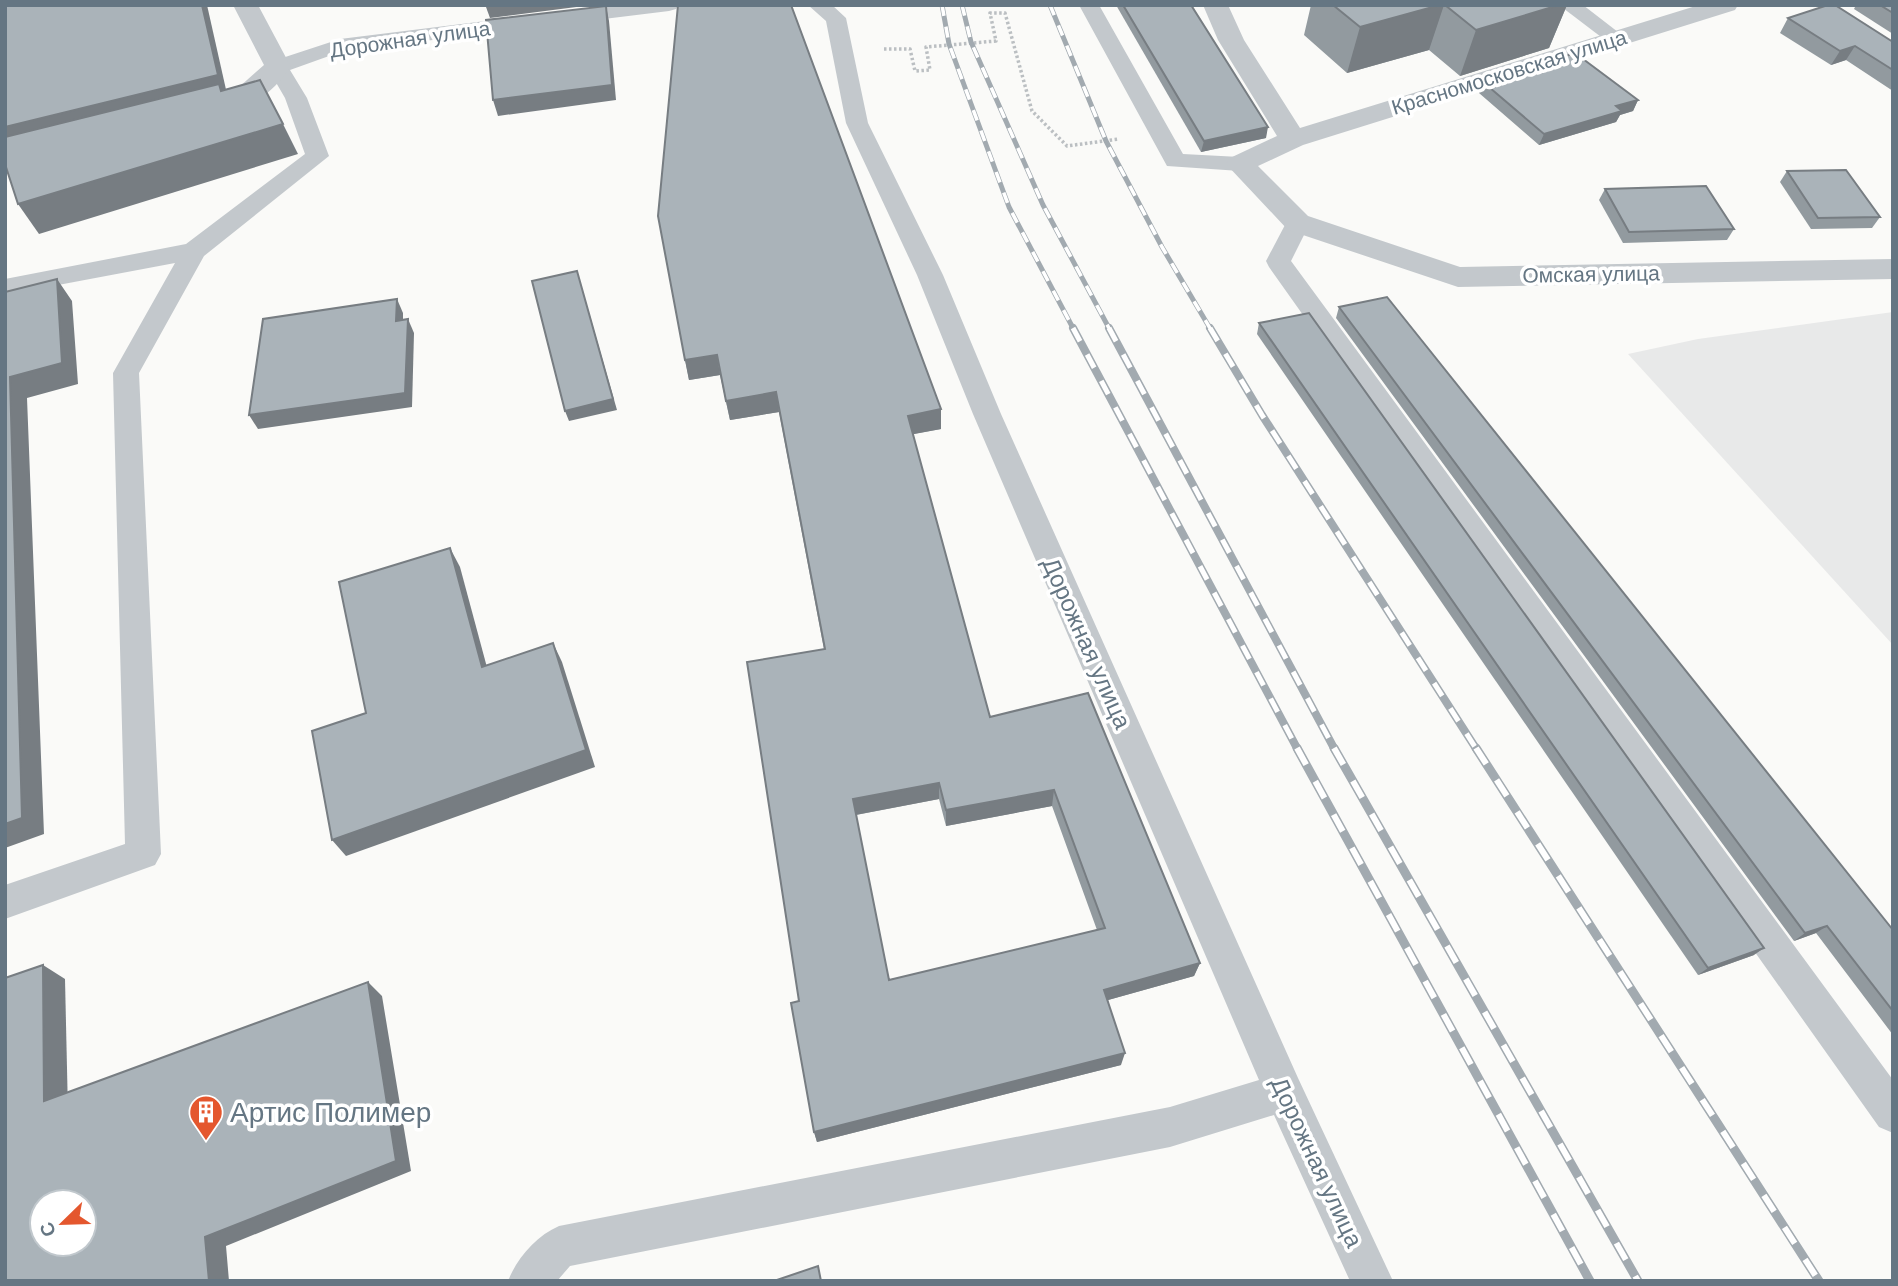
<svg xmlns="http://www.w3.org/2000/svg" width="1898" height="1286" font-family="Arial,sans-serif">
  <rect width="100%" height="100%" fill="#fafaf8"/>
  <path fill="#e8e9e9" d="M1893,312v333l-265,-291 70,-15z"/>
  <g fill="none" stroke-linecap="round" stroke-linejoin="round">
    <path stroke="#bbbfc2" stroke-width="3.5" stroke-dasharray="2.5 2.5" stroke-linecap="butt" d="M884,49h26l5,22 15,-1 -4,-23 70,-6 -6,-28h15l27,98 35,35 52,-7"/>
    <g fill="#c3c8cc" fill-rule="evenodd">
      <path d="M616,5h63l-3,4 -7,2 -326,40 -53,19 17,28 22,58 -125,100 -65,117 22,481 -6,11 -150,54v-34l120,-41 -12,-471 62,-110 -170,32v-16l181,-35 119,-90 -20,-56 -18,-31 3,-5 70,-23z"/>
      <path d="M808,5h24l14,13 22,105 75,152 58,139 297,664 95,203h-43l-76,-166 -104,32 -600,119 -13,15h-49c9,-23 28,-45 51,-55l611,-119 89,-27 -286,-666 -56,-139 -71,-152 -20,-102z"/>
      <path d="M1079,5h20l84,149 57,3 8,2 4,5 -4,5 -8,2 -73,-5z"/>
      <path d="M1559,5h24l44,34 -4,4h-14z"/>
      <path d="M1298,215l9,3 3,5 -19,38 602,819v53l-14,-6 -610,-860 -3,-6 20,-38 3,-5z"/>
    </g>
    <g fill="#c3c8cc" fill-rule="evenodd">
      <path d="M233,5h25l33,62c-17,25 -53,54 -85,46l-4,-6 4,-6 23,-5 35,-31z"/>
      <path d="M1203,5h25l16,35 56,88 399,-123h39l-3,5 -432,135 -45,21 50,50 152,51 433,-8v20l-435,8 -170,-57 -62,-66 4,-6 47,-22 -59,-96z"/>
    </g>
    <g stroke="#a2aab0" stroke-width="5">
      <g id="rail-far2">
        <path d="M942,5l7,39 60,163 65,123"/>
        <path d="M962,5l9,37 72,163 67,125"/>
        <path d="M1050,5l56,136 56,106 49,83"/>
      </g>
    </g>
    <g stroke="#a2aab0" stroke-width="8">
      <g id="rail-far1">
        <path d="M1073,328l225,422"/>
        <path d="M1109,328l226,422"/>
        <path d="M1210,328l52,87 215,335"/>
      </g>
    </g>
    <g stroke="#a2aab0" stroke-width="9">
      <g id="rail">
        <path d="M1297,748l293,533"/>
        <path d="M1334,748l304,533"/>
        <path d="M1476,748l343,533"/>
      </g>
    </g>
    <use href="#rail-far2" stroke="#fff" stroke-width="3.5" stroke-dasharray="11" stroke-linecap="butt"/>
    <use href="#rail-far1" stroke="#fff" stroke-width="5" stroke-dasharray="15" stroke-linecap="butt"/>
    <use href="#rail" stroke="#fff" stroke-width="6" stroke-dasharray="19" stroke-linecap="butt"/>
  </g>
  <g fill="#929a9f" fill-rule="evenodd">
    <path d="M1116,5h75l75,133 -65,14z"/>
    <path d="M1311,5h256l-18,43 -89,28 -31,-26 -82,23 -43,-38z"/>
    <path d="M1856,5h37v29l-39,-25z"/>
    <path d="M1788,18l105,24v49l-47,-31 -15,5 -51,-32z"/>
    <path d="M1483,82l155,18 -5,11 -13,4 -4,7 -77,23 -60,-52z"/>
    <path d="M1787,171l93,46 -8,11 -61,1 -31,-47z"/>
    <path d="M1605,189l129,40 -7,11 -104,3 -24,-43z"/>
    <path d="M1339,307l554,623v105l-77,-102 -22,8 -458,-623z"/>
    <path d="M1259,323l495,632 -56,20 -441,-641z"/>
    <path d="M685,360l256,49v20l-28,5 77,283 98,-24 112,270 -6,13 -86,24 13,65 -304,77 -3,-10 -15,-131 25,-352 -45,-237 -49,8 -10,-45 -31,5zM939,799l7,27 106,-20 45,124 -208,50 -33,-165z"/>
  </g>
  <g fill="#777d82">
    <path d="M202,5h5l20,89 -222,55v-22z"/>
    <path d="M500,5h92l-102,13 -4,-11z"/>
    <path d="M1440,5h4l-15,45 -82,23 13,-46z"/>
    <path d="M1559,5h8l-18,43 -89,28 16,-46z"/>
    <path d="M606,6l3,15 7,79 -118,16 -5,-16z"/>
    <path d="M1855,46l-9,14 -15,5 9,-14z"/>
    <path d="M1638,100l-5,11 -13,4 -4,7 -77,23 5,-11 72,-28z"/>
    <path d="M283,124l15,30 -259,80 -21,-30z"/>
    <path d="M1268,127l-2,11 -65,14 3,-11z"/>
    <path d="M577,271l40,139 -48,11 -4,-10z"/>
    <path d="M57,279l15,22 6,83 -51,14 17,436 -39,14 5,-471z"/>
    <path d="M397,299l6,14v22l-7,-14z"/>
    <path d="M408,319l6,14 -2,74 -154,22 -9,-14z"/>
    <path d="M717,355l3,20 -31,5 -4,-20z"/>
    <path d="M776,392l3,20 -49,8 -4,-19z"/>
    <path d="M941,409v20l-32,6 -1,-19z"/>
    <path d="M450,548l10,19 32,119 -10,-19z"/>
    <path d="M553,643l9,19 33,105 -249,89 -14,-16z"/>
    <path d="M939,783v16l-84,16 -2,-16z"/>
    <path d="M1054,790l-2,16 -106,20v-16z"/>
    <path d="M1827,926l-11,7 -22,8 11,-8z"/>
    <path d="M1764,948l-10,7 -56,20 10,-7z"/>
    <path d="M1200,963l-6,13 -93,26 3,-12z"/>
    <path d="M43,965l22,14 3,134 -24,-12z"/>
    <path d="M368,982l14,14 29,175 -185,75 3,35h-20l-4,-44z"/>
    <path d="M1125,1053l-4,12 -304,77 -3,-10z"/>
  </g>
  <g fill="#aab3b9" stroke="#777d82" stroke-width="2" fill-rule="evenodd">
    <path d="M5,5h197l16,70 -213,52z"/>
    <path d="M678,5h113l150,404 -33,7 82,301 98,-24 112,270 -96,27 21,63 -311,79 -23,-129 8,-2 -52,-339 78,-13 -49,-257 -50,9 -9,-46 -32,5 -27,-144zM939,783l7,27 108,-20 51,138 -216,52 -36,-181z"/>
    <path d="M1123,5h68l77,122 -64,14z"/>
    <path d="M1333,5h107l-80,22z"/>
    <path d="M1445,5h114l-83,25z"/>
    <path d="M1828,5h7l58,37v28l-38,-24 -15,5 -52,-33z"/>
    <path d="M1880,5h13v8z"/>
    <path d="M606,6l6,79 -119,15 -7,-80z"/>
    <path d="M1575,53l63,47 -22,6 6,5 -78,23 -61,-52z"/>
    <path d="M260,80l23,44 -265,80 -13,-40v-27l214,-53 2,7z"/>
    <path d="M1846,170l34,47 -62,1 -31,-47z"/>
    <path d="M1706,186l28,43 -105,3 -24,-43z"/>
    <path d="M577,271l36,128 -48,12 -33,-130z"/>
    <path d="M57,279l5,84 -52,14 12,441 -17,6v-532z"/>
    <path d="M1387,297l506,633v81l-66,-85 -22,7 -466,-626z"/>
    <path d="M397,299l-1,22 12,-2 -3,74 -156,22 14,-96z"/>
    <path d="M1309,313l455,635 -56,20 -449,-645z"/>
    <path d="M450,548l32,119 71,-24 33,107 -254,90 -20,-109 54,-18 -27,-131z"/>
    <path d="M43,965l1,136 324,-119 28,179 -191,76 4,44h-204v-303zM42,1202h42v42h-42z"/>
    <path d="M818,1266l3,15h-47z"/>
  </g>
  <defs>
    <g id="building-pin" transform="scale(1.75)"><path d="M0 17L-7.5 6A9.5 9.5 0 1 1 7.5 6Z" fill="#e4572e" stroke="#fff"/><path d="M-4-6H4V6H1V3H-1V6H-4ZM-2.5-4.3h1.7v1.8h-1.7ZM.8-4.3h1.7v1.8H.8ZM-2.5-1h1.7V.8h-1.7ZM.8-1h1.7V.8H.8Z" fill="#fff"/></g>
  </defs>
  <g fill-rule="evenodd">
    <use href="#building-pin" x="206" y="1112"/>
  </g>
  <g text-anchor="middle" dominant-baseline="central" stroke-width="7" stroke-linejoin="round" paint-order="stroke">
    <g font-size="21" fill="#657683" stroke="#fff">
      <text transform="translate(410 39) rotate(-8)">Дорожная улица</text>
      <text transform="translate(1509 72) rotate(-17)">Красномосковская улица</text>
      <text transform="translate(1591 274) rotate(-1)">Омская улица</text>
    </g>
    <g font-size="24" fill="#657683" stroke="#fff">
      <text transform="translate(1087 643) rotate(66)">Дорожная улица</text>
      <text transform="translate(1317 1162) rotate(65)">Дорожная улица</text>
    </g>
    <g font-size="28" fill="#657683" stroke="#fff" text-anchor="start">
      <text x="230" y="1112">Артис Полимер</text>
    </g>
  </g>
  <rect width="1898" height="1286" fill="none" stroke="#657683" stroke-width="14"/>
  <g transform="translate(63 1223) rotate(247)"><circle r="33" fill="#ffffff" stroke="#c1c8cd" stroke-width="2"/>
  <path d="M0-5L12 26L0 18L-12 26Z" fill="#e4572e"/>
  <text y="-10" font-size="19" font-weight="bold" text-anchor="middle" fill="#657683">С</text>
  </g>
</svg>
